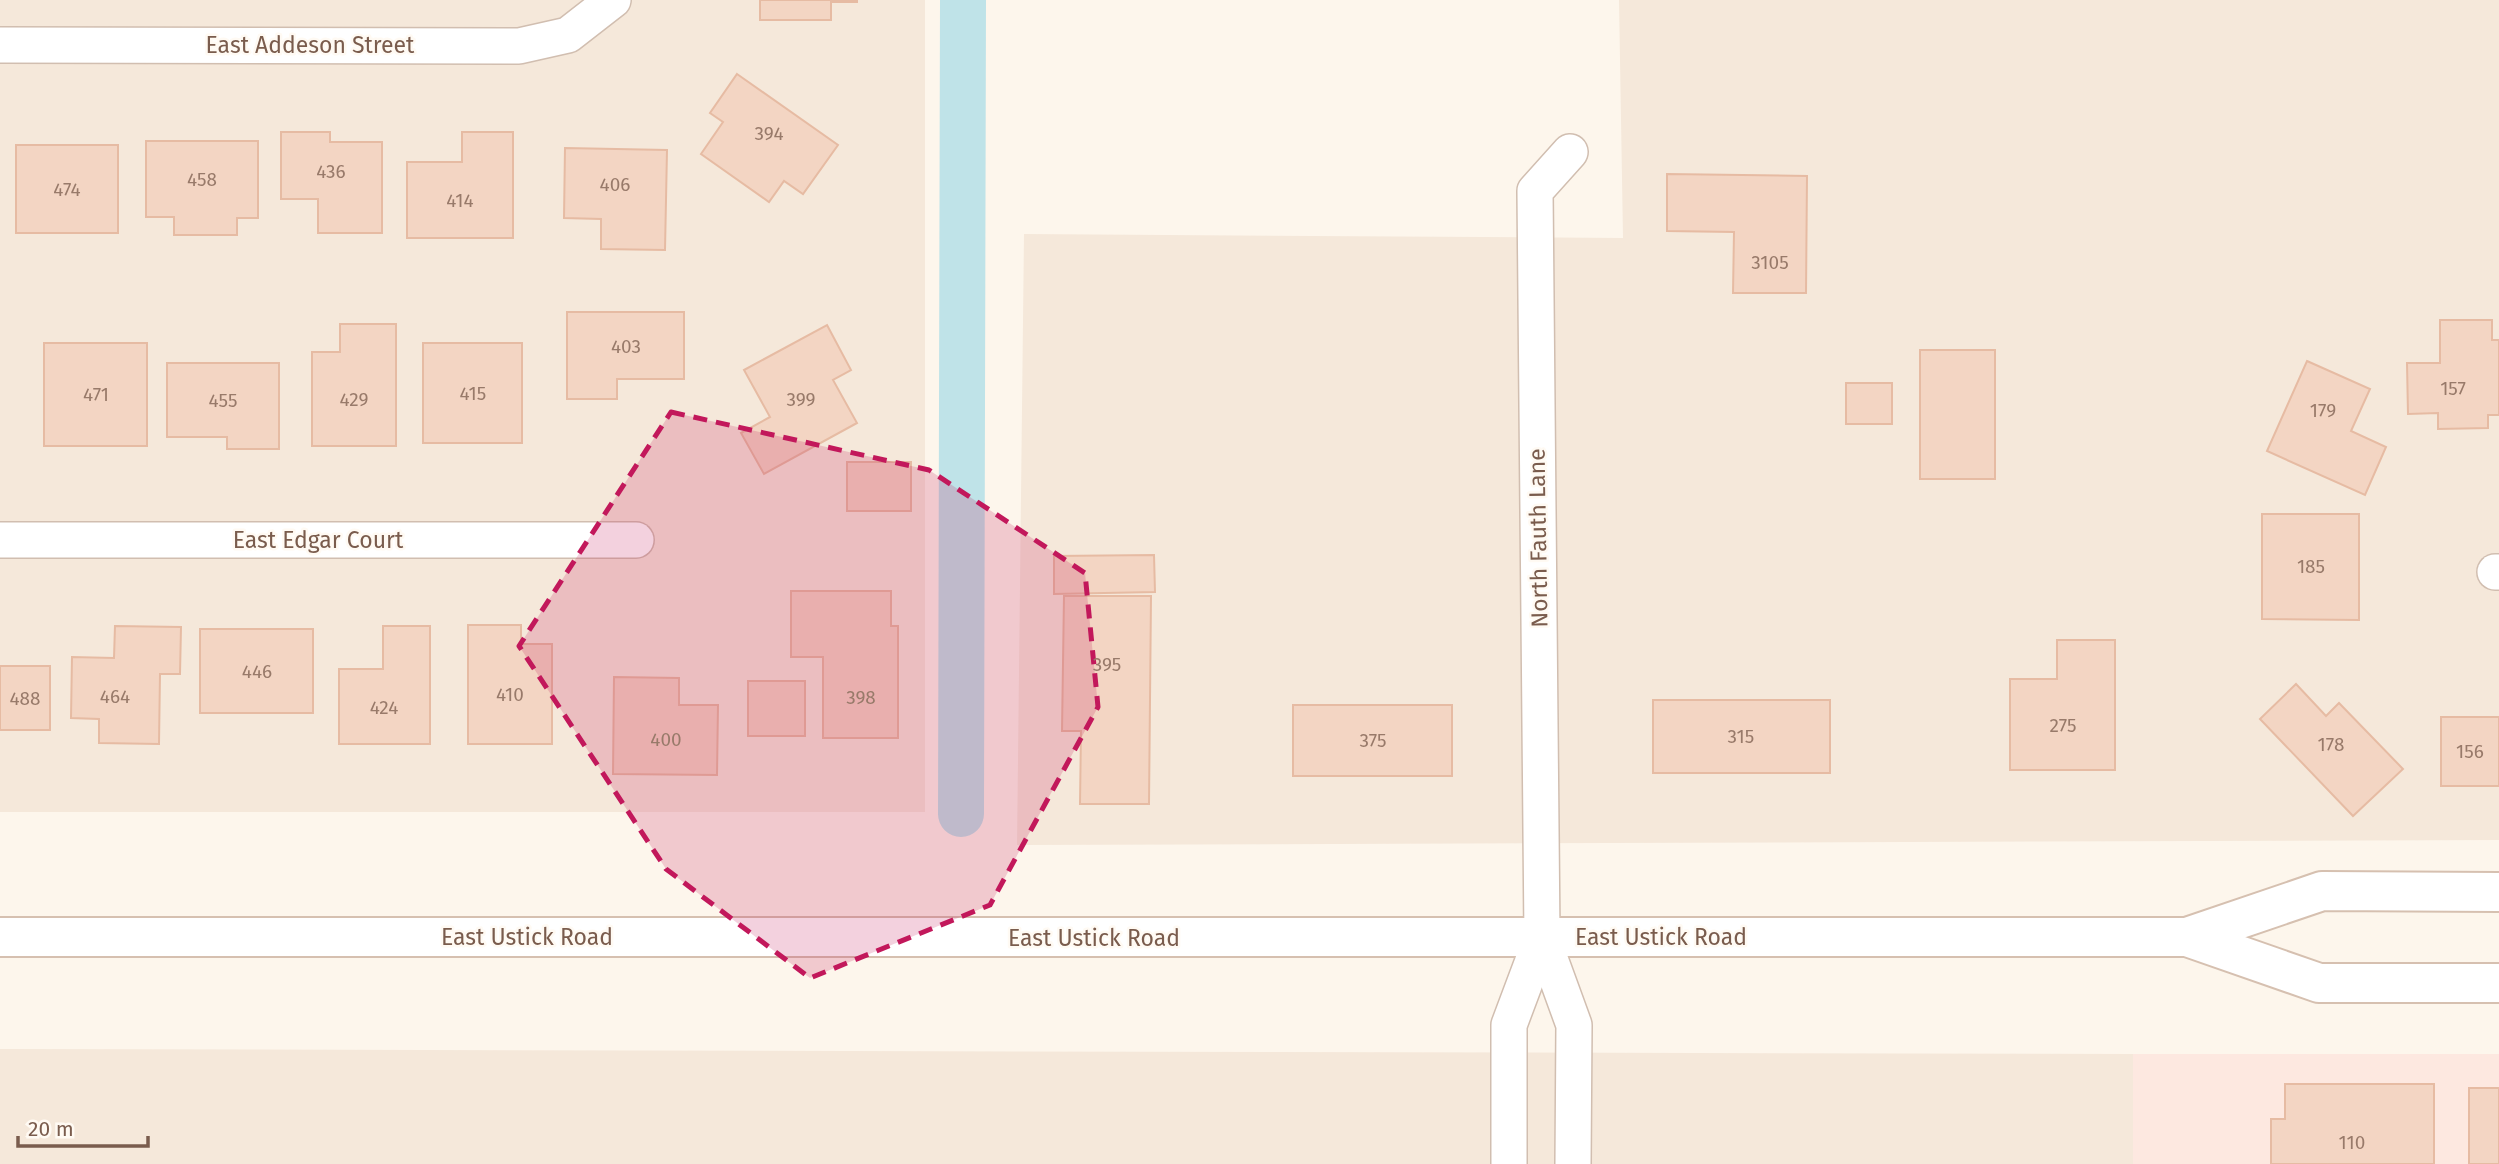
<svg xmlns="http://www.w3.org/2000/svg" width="2499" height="1164" font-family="'Fira Sans',sans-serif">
  <rect width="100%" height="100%" fill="#fdf6ec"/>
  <g fill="#f5e8da">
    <rect x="0" y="0" width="925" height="812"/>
    <path d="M1619,0h880v840l-1482,5 7,-611 599,4z"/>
    <path d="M0,1049l2133,5v110h-2133z"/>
  </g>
  <rect fill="#fde8e0" x="2133" y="1054" width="366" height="110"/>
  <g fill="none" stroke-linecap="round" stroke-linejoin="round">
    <path stroke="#bfe3e8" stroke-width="46" d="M961,814l2,-814"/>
  </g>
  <g fill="#f3d5c3" stroke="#e6bba3" stroke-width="2">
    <path d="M760,0h97v2h-26v18h-71z"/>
    <path d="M737,74l101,71 -35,49 -19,-13 -15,21 -68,-48 22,-32 -13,-9z"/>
    <path d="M281,132h49v10h52v91h-64v-34h-37z"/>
    <path d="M462,132h51v106h-106v-76h55z"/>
    <path d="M146,141h112v77h-21v17h-63v-18h-28z"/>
    <rect x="16" y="145" width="102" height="88"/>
    <path d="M565,148l102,2 -2,100 -64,-1v-30l-37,-1z"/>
    <path d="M1667,174l140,2 -1,117h-73l1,-61 -67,-1z"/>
    <path d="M567,312h117v67h-67v20h-50z"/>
    <path d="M2440,320h52v20h7v75h-11v13l-50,1v-16l-30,1 -1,-51h33z"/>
    <path d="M340,324h56v122h-84v-94h28z"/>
    <path d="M827,325l24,45 -18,10 24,43 -93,51 -23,-41 29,-16 -26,-47z"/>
    <rect x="44" y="343" width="103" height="103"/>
    <rect x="423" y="343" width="99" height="100"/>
    <rect x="1920" y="350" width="75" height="129"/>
    <path d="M2307,361l63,28 -19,42 35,16 -21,48 -98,-44z"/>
    <path d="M167,363h112v86h-52v-12h-60z"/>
    <rect x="1846" y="383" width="46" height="41"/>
    <rect x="847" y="462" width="64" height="49"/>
    <path d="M2262,514h97v106l-97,-1z"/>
    <path d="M1154,555l1,37 -101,2v-38z"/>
    <path d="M791,591h100v35h7v112h-75v-81h-32z"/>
    <path d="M1064,596h87l-2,208h-69l1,-73h-19z"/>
    <path d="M468,625h53v19h31v100h-84z"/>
    <path d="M115,626l66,1 -1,47h-20l-1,70 -60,-1v-24l-28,-1 1,-61 42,1z"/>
    <path d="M383,626h47v118h-91v-75h44z"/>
    <rect x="200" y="629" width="113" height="84"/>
    <path d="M2057,640h58v130h-105v-91h47z"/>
    <rect x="0" y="666" width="50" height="64"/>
    <path d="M614,677l65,1v27h39l-1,70 -104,-1z"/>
    <rect x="748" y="681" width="57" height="55"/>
    <path d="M2296,684l30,32 13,-13 64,66 -50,47 -93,-97z"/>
    <rect x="1653" y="700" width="177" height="73"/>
    <rect x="1293" y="705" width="159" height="71"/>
    <rect x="2441" y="717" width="58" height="69"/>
    <path d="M2285,1084h149v80h-163v-45h14z"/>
    <rect x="2469" y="1088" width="30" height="76"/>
  </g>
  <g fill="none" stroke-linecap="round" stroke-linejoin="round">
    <g stroke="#d1beb0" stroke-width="38">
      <g id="street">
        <path d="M0,45l519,1 49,-11 45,-35"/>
        <path d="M0,540h636"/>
        <path d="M2495,572h4"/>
        <path d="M1542,937l32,88 -1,139"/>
        <path d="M1509,1164v-139l33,-88 -7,-746 35,-39"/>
      </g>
    </g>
    <g stroke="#d6c0b0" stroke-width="42">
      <g id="secondary">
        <path d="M0,937h2187l135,-46 177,1"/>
        <path d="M2187,937l132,46h180"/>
      </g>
    </g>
    <use href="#street" stroke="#fff" stroke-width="35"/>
    <use href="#secondary" stroke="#fff" stroke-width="38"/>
  </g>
  <path fill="#c2185b" fill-opacity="0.2" stroke="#c2185b" stroke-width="5" stroke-dasharray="14 9" stroke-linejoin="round" d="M671,412l258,58 156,103 13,134 -108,198 -180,73 -144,-109 -147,-223z"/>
  <g text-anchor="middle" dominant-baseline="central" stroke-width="5" stroke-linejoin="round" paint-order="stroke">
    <g font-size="19" fill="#987a6a">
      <text x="769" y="133">394</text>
      <text x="331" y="171">436</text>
      <text x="202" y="179">458</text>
      <text x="615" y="184">406</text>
      <text x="67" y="189">474</text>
      <text x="460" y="200">414</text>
      <text x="1770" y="262">3105</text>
      <text x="626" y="346">403</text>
      <text x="2453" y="388">157</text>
      <text x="473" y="393">415</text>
      <text x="96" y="394">471</text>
      <text x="354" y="399">429</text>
      <text x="801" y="399">399</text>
      <text x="223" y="400">455</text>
      <text x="2323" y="410">179</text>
      <text x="2311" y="566">185</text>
      <text x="1107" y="664">395</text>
      <text x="257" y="671">446</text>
      <text x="510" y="694">410</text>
      <text x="115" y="696">464</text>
      <text x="861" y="697">398</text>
      <text x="25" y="698">488</text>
      <text x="384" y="707">424</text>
      <text x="2063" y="725">275</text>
      <text x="1741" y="736">315</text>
      <text x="666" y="739">400</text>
      <text x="1373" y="740">375</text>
      <text x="2331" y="744">178</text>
      <text x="2470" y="751">156</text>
      <text x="2352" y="1142">110</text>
    </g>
    <g font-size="23" fill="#7a5c4d" stroke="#fffaf3">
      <text x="310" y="45">East Addeson Street</text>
      <text transform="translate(1538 538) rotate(-91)">North Fauth Lane</text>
      <text x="318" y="540">East Edgar Court</text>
      <text x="527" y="937">East Ustick Road</text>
      <text x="1661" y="937">East Ustick Road</text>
      <text x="1094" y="938">East Ustick Road</text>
    </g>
  </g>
  <path d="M18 1136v10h130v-10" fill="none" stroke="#7a5c4d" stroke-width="3.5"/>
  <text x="28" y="1136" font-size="21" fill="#7a5c4d" stroke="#fffaf3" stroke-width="5" paint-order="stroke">20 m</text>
</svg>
